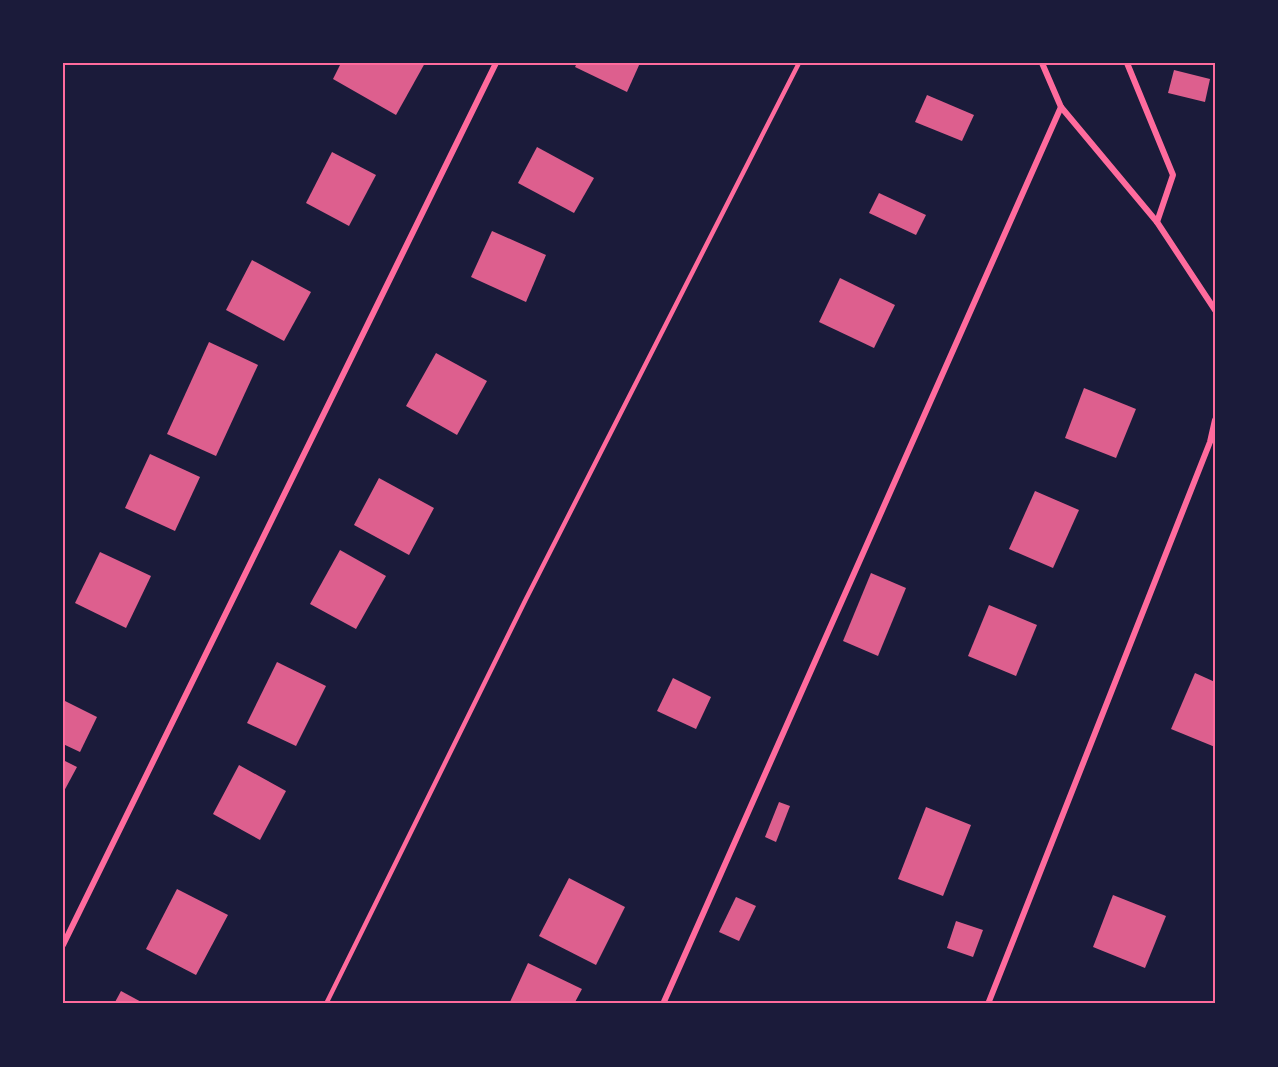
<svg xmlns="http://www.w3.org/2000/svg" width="1278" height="1067" font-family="'DM Sans',sans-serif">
  <rect width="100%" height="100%" fill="#1b1b3a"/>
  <g fill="#dd5f8e">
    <path d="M341,63h84l-29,52 -63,-36z"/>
    <path d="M577,63h63l-13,29 -52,-25z"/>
    <path d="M1174,70l36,9 -5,23 -37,-9z"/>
    <path d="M927,95l47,20 -12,26 -47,-19z"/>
    <path d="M537,147l57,31 -20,35 -56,-30z"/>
    <path d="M332,152l44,23 -27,51 -43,-23z"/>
    <path d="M879,193l47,22 -10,20 -47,-22z"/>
    <path d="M492,231l54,24 -20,47 -55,-25z"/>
    <path d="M252,260l59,32 -27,49 -58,-31z"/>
    <path d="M840,278l55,27 -21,43 -55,-26z"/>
    <path d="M209,342l49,23 -42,91 -49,-22z"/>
    <path d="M436,353l51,28 -30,54 -51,-29z"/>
    <path d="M1084,388l52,21 -20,49 -51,-20z"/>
    <path d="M150,454l50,23 -25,54 -50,-23z"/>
    <path d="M379,478l55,30 -25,47 -55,-30z"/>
    <path d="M1035,491l44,19 -26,58 -44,-19z"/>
    <path d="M340,550l46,26 -30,53 -46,-25z"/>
    <path d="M100,552l51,24 -25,52 -51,-25z"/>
    <path d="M871,573l35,15 -28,68 -35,-15z"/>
    <path d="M989,605l48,20 -21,51 -48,-20z"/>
    <path d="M277,662l49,24 -30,60 -49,-23z"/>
    <path d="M1195,673l20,9v65l-44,-18z"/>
    <path d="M673,678l38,19 -15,32 -39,-18z"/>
    <path d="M63,700l34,17 -17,35 -17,-8z"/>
    <path d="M63,760l14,7 -14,26z"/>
    <path d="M239,765l47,26 -26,49 -47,-26z"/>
    <path d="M779,802l11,4 -14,36 -11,-5z"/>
    <path d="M926,807l45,18 -28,71 -45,-17z"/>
    <path d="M569,878l56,29 -29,58 -57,-29z"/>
    <path d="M177,889l51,26 -32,60 -50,-26z"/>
    <path d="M1113,895l53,21 -21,52 -52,-21z"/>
    <path d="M736,897l20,9 -17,35 -20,-9z"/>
    <path d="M956,921l27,9 -10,27 -26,-9z"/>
    <path d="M528,963l54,26 -8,15h-65z"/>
    <path d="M121,991l24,13h-31z"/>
  </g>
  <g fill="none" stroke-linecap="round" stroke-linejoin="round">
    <path stroke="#ff6b9d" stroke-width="4.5" d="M326,1004l200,-405 273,-536"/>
    <g stroke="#ff6b9d" stroke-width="6">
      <path d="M1042,63l19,44 96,115 58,88"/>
      <path d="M1127,63l46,112 -16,47"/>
      <path d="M63,945l433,-882"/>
      <path d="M663,1004l398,-897"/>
      <path d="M988,1004l222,-562 5,-22"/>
    </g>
  </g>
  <rect width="1278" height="1067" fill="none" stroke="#1b1b3a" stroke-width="129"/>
  <rect x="64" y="64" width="1150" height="938" fill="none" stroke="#ff6b9d" stroke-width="2"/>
</svg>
